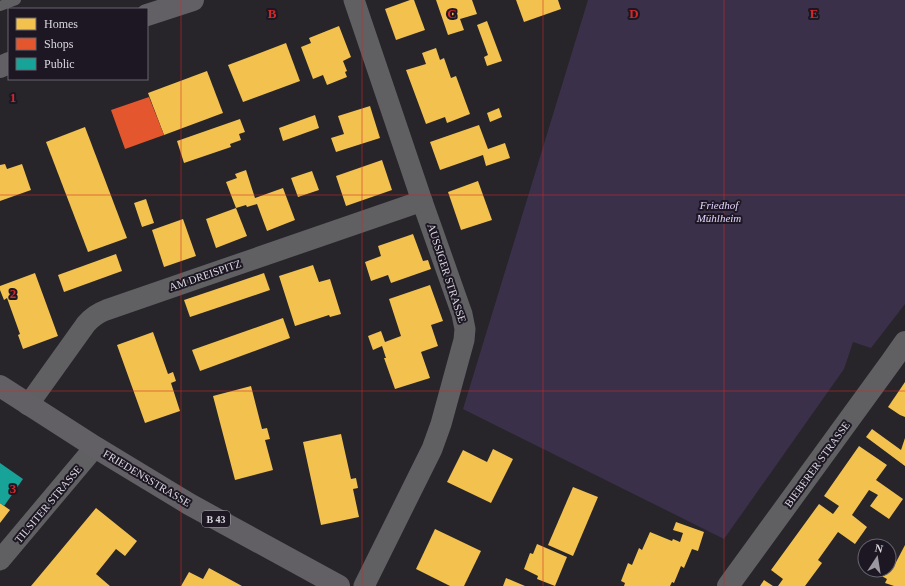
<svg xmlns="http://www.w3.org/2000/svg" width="905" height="586" font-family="Georgia,serif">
  <rect width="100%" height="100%" fill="#27242a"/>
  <path fill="#3b3049" d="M588,0h317v304l-34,44 -18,-6 -9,27 -120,170 -261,-130z"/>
  <g fill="#f2c14e">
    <path d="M410,0h4l11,30 -29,10 -11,-31z"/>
    <path d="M436,0h36l5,14 -17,5 4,11 -16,5z"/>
    <path d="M516,0h42l3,9 -37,13z"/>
    <path d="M487,21l15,40 -15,5 -3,-9 4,-2 -11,-30z"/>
    <path d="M339,26l12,31 -8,4 4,10 -2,1 2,5 -20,8 -4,-10 -10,4 -12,-32 10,-4 -2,-5z"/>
    <path d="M286,43l14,38 -57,21 -15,-37z"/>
    <path d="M436,48l4,12 4,-2 7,20 5,-2 14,38 -23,9 -2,-6 -19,7 -20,-54 20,-6 -4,-11z"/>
    <path d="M207,71l16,42 -59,22 -16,-42z"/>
    <path d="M370,106l10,32 -44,14 -5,-14 13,-4 -6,-18z"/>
    <path d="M499,108l3,9 -12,5 -3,-9z"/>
    <path d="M315,115l4,13 -36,13 -4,-13z"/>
    <path d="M240,119l5,13 -6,2 2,6 -11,4 1,3 -47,16 -7,-22z"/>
    <path d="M479,125l9,24 17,-6 5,15 -24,8 -3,-11 -43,15 -10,-28z"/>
    <path d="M85,127l42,111 -39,14 -42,-110z"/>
    <path d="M382,160l10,30 -46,16 -10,-30z"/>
    <path d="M5,164l2,5 15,-5 9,26 -31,11v-36z"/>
    <path d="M246,170l9,28 28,-10 12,32 -28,11 -10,-27 -10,3 -1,-2 -10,3 -10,-26 11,-4 -2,-4z"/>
    <path d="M312,171l7,19 -21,7 -7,-19z"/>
    <path d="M478,181l14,39 -31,10 -13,-38z"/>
    <path d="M146,199l8,24 -12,4 -8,-24z"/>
    <path d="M236,208l11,28 -31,12 -10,-29z"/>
    <path d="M183,219l13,37 -32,11 -12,-37z"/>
    <path d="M413,234l10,27 5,-1 3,9 -40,14 -3,-8 -17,6 -6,-19 16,-6 -3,-10z"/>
    <path d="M116,254l6,17 -58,21 -6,-17z"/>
    <path d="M313,265l6,17 11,-3 11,35 -11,3 -1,-2 -34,11 -16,-50z"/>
    <path d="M35,273l23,63 -35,13 -5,-14 2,-1 -13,-36 -3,2 -4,-10v-4z"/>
    <path d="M264,273l6,17 -80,27 -6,-17z"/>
    <path d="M430,285l13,36 -12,4 7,21 -17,6 9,26 -35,11 -11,-31h2l-4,-12 -9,4 -5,-14 13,-5 4,11 16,-6 -12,-37z"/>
    <path d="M283,318l7,20 -90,33 -8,-21z"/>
    <path d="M153,332l15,42 5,-2 3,9 -5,2 9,28 -35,12 -28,-78z"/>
    <path d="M905,382v35l-5,-2 -12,-8z"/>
    <path d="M251,386l11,43 5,-1 3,11 -5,1 8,30 -38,10 -22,-84z"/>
    <path d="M872,429l29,21 4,-12v28l-39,-29z"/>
    <path d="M341,434l10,45 5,-1 2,10 -5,1 6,28 -38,8 -18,-83z"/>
    <path d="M859,446l28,19 -11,15 27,19 -14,20 -19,-13 8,-11 -9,-5 -17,25 15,12 -12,17 -17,-12 -20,28 4,3 -17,23h-27l5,-7 -12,-9 48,-66 14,10 6,-8 -15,-10z"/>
    <path d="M493,449l20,10 -22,44 -44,-21 16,-32 24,12z"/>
    <path d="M573,487l25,10 -25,59 -25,-11z"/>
    <path d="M0,503l10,7 -10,13z"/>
    <path d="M96,508l41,33 -12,15 -9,-7 -20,25 14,12h-79z"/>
    <path d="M676,522l28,10 -6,19 -6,-2 -8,19 -3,-2 -7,17 -2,-1 -2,4h-46l1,-3 -4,-2 7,-18 4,2 7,-17 3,2 8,-18 22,9 1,-2 7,3 3,-9 -10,-3z"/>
    <path d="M435,529l46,22 -17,35h-14l-34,-17z"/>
    <path d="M537,544l30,13 -12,29 -18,-7 1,-3 -14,-7 6,-16 3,1z"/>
    <path d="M905,545v41h-11l-9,-3 2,-4 -9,-5 2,-4h9v-7l5,3z"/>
    <path d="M209,568l33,18h-61l8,-14 14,7z"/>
    <path d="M506,578l19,8h-22z"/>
    <path d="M764,580l9,6h-13z"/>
  </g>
  <path fill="#e4572e" d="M149,97l15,38 -39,14 -14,-39z"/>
  <path fill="#17a398" d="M0,463l23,16 -19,27 -4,-3z"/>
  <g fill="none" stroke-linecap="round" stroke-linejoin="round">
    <path stroke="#605f62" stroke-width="10" d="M0,6l16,-6"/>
    <g stroke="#605f62" stroke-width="21">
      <path d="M354,0l68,201 40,113 3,15 -1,11 -23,84 -9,25 -68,137"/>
      <path d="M28,405l58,-81c6,-7 12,-11 20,-14l316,-109"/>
      <path d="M0,560l95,-113"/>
    </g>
    <path stroke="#605f62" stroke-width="22" d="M728,586l163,-224 14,-20"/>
    <g stroke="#626065" stroke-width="22">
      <path d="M147,15l46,-15"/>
      <path d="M0,67l9,-4"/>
      <path d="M0,386l95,61 94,57 150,82"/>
    </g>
  </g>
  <path fill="none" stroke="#d62828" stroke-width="1" stroke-opacity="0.55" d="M181,0v586M362,0v586M543,0v586M724,0v586M0,195h905M0,391h905"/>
  <g text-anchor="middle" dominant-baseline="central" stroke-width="4" stroke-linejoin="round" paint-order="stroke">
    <rect fill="#1c1723" stroke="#a19da7" stroke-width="1" x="202" y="511" width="28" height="16" rx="3"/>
    <g font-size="10" font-weight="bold" fill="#dad7df">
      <text x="216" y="519">B 43</text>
    </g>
    <g font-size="11" font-style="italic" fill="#e4d3fe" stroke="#1c1723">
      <text x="719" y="205">Friedhof<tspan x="719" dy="13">Mühlheim</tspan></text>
    </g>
    <g font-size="11" fill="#dad7df" stroke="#1c1723">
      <text transform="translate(447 273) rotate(72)">AUSSIGER STRASSE</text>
      <text transform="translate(205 275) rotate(-19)">AM DREISPITZ</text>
      <text transform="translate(817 464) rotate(-54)">BIEBERER STRASSE</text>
      <text transform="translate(147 478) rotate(31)">FRIEDENSSTRASSE</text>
      <text transform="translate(48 504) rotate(-50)">TILSITER STRASSE</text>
    </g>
  </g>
  <g font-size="13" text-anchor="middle" font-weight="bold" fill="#d62828" stroke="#1c1723" stroke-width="4" stroke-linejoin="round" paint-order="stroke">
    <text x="272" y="18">B</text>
    <text x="452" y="18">C</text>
    <text x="634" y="18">D</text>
    <text x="814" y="18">E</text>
    <text x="13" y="102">1</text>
    <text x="13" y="298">2</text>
    <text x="13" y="493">3</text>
  </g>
  <rect x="8" y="8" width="140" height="72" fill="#1c1723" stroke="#68646e"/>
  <rect x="16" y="18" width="20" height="12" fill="#f2c14e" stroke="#68646e"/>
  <text x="44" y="28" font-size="12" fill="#dad7df">Homes</text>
  <rect x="16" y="38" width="20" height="12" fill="#e4572e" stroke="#68646e"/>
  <text x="44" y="48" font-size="12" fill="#dad7df">Shops</text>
  <rect x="16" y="58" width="20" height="12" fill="#17a398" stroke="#68646e"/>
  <text x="44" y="68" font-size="12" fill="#dad7df">Public</text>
  <g transform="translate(877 558) rotate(12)"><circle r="19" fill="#1c1723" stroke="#68646e"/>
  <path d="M0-3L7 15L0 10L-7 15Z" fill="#9b98a0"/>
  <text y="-6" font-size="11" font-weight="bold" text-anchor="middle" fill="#dad7df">N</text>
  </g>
</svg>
